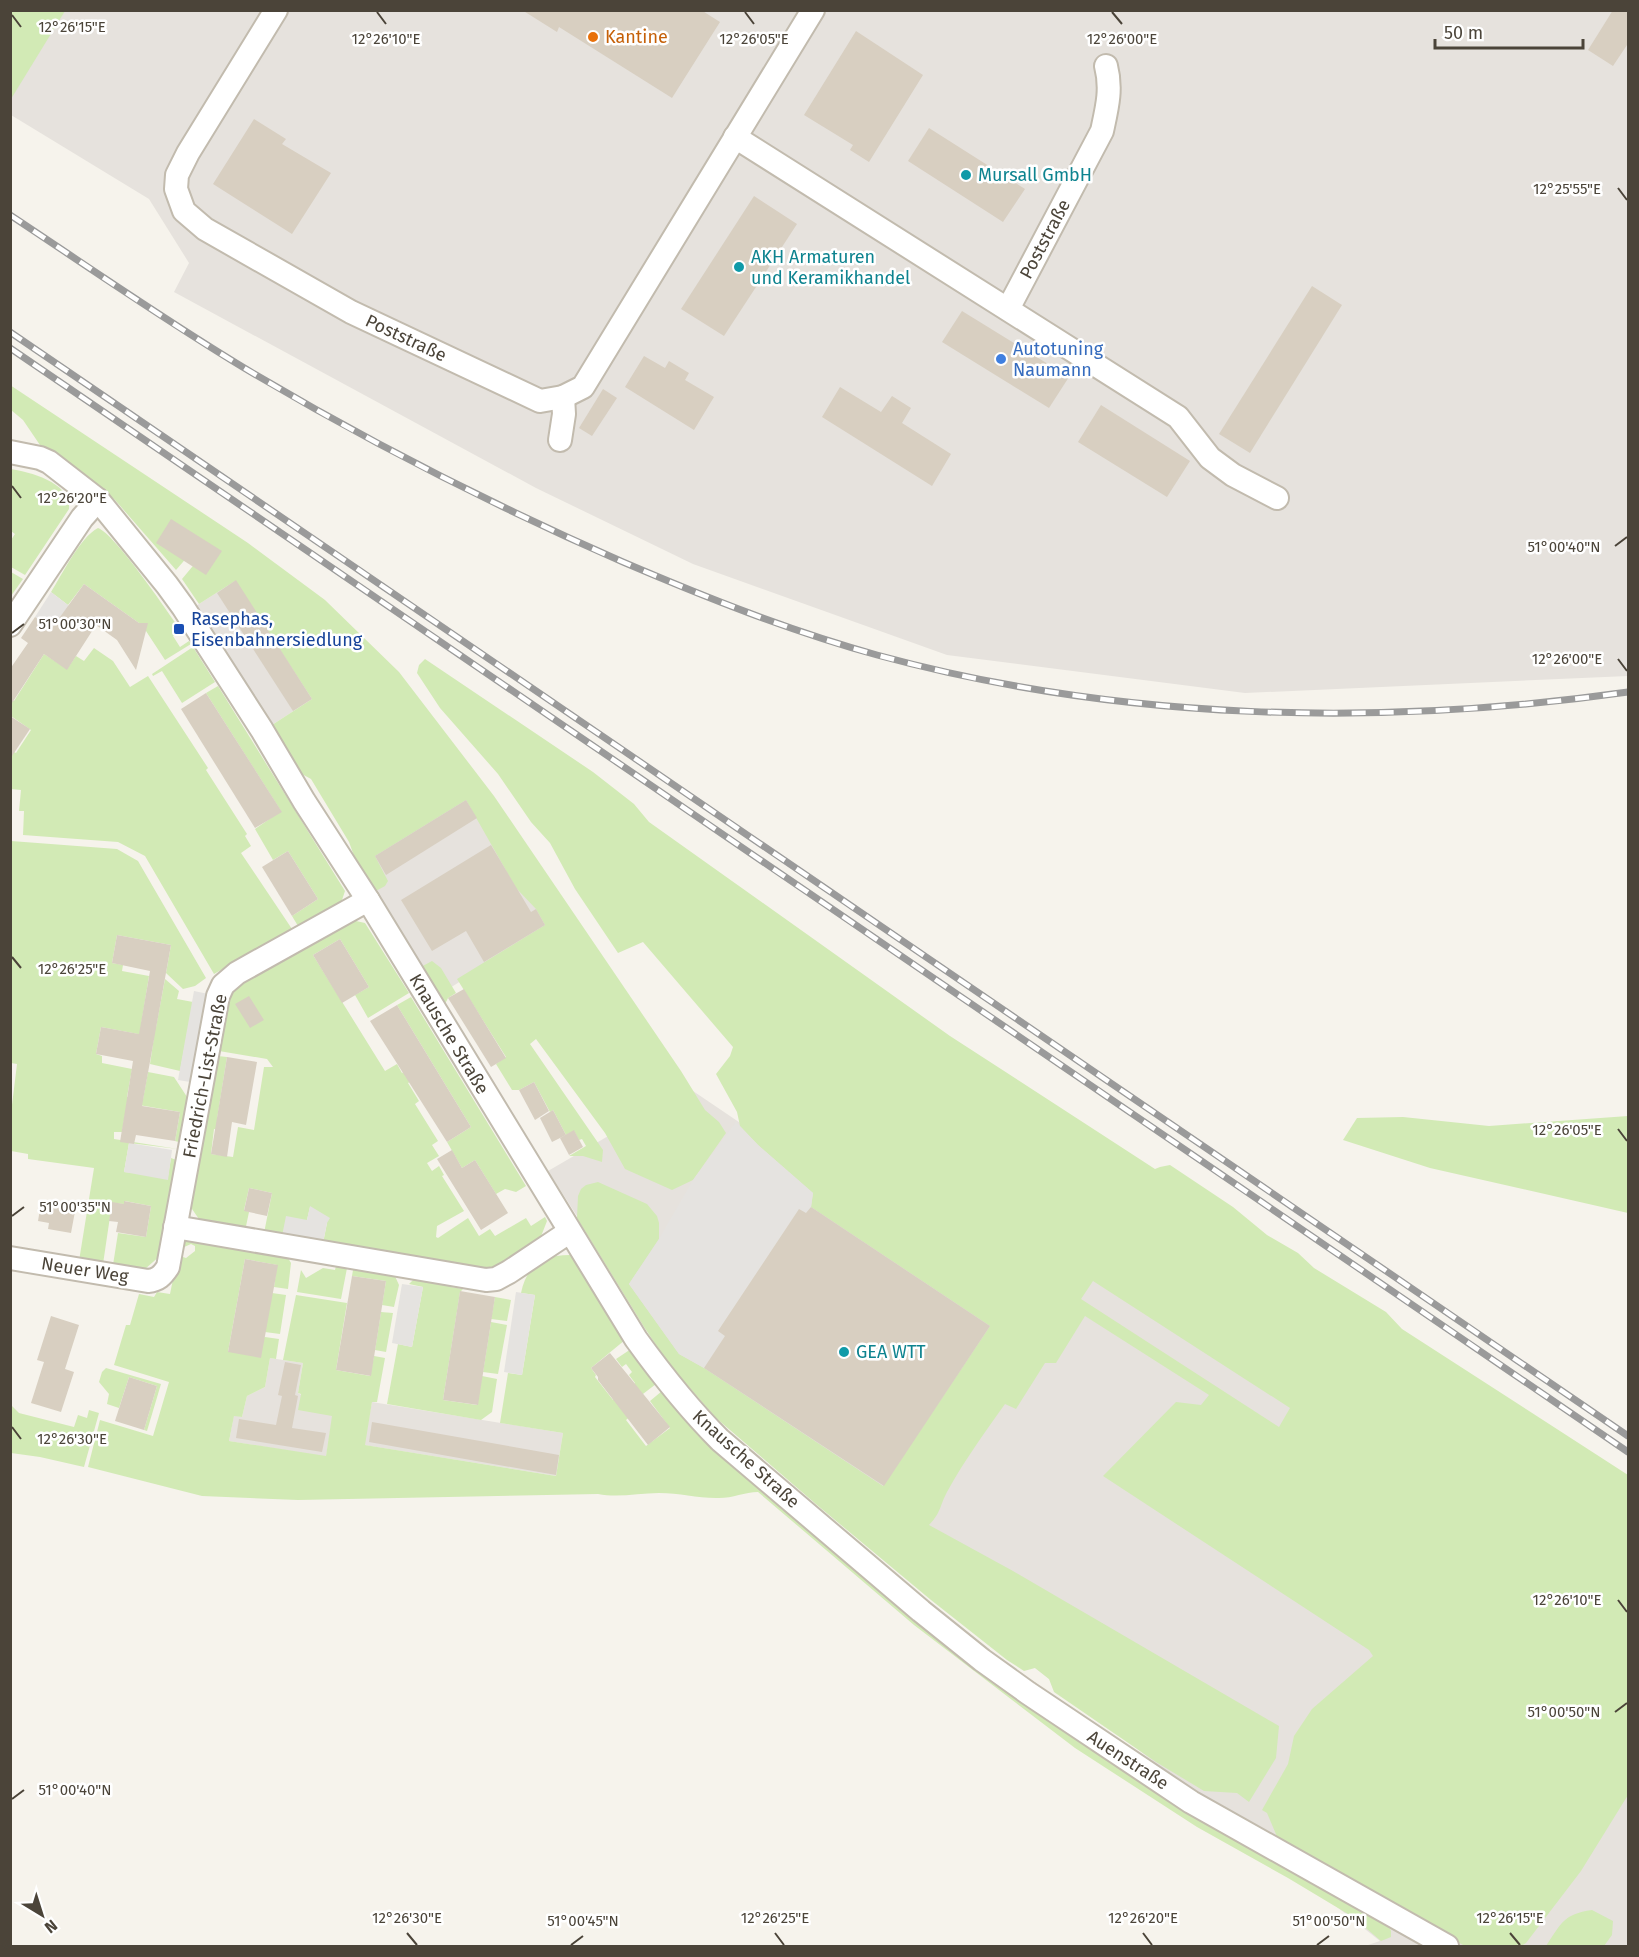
<svg xmlns="http://www.w3.org/2000/svg" width="1639" height="1957" font-family="'Fira Sans',sans-serif">
  <rect width="100%" height="100%" fill="#f6f3ec"/>
  <g fill="#e6e2dd">
    <path d="M10,11h1618v665l-383,17 -298,-38 -254,-91 -157,-76 -362,-196 15,-29 -40,-64 -138,-84z"/>
    <path d="M236,580l76,119 -40,26 -76,-119z"/>
    <path d="M468,793l82,131 -111,71 -82,-131z"/>
    <path d="M693,1091l339,229 104,-156 492,314v468h-263l15,-5 -490,-388 -215,-185 -127,-197 136,-79z"/>
    <path d="M270,1358l33,5 -5,30 35,22 -7,42 -97,-16 5,-26 8,2 5,-21 18,-9z"/>
    <path d="M372,1402l191,31 -7,43 -192,-31z"/>
  </g>
  <g fill="#d2eab5" fill-rule="evenodd">
    <path d="M11,10l54,1 -54,88 -1,-88z"/>
    <path d="M10,385l238,158 77,57 74,72 95,124 187,275 24,39 14,12 7,11 -33,47 -21,10 -47,-21 -20,-36 -69,-94 -6,5 73,106 -1,12 -19,-6h-14l17,-10 -4,-7 -3,1 -5,-9 -8,4 -13,-25 -3,2 -16,-30 -15,8h-7l-16,-26 10,-7 -49,-78 88,-54 -9,-16 -20,-21 -50,-88 -91,56 13,25 -3,5 -11,6 -17,-28 -8,-22 -38,-63 -11,-6 -28,-48 40,-26 -77,-118 -36,23 -17,-25 15,-18 -8,-6 -13,15 -61,-70 -41,-33 -32,-19 -19,-28 -12,-10z"/>
    <path d="M11,469c19,3 61,14 58,40l-44,66 -14,-8v-27l4,-6 -4,-3z"/>
    <path d="M98,528c17,6 70,84 83,103l-8,5 7,11 9,-6 2,3 -26,16 -19,-29 -2,-8h-5l-55,-39 -16,21 -17,-13c11,-17 29,-55 47,-64z"/>
    <path d="M11,572l12,7 -12,17z"/>
    <path d="M193,647l22,35 -33,21 -20,-32 -9,5 -1,-2z"/>
    <path d="M94,648l19,13 17,26 18,-11 60,92 -2,2 41,64 -2,2 6,10 -10,7 51,76 -78,45 -69,-118 -27,-14 -95,-7 1,-24h-5l2,-21 -10,-1 -1,-39 6,3 15,-23 -20,-14v-17l3,2 30,-47 23,15 9,-13 8,5z"/>
    <path d="M425,659l168,113 41,32 15,18 301,214 205,133 5,-2 10,-2 63,42 34,28 31,18 16,15 72,44 16,17 226,146v320l-47,76 -55,72 -5,3h-56l-62,-33 -125,-74 -11,-26 -5,-3 26,-46 6,-28 18,-27 61,-53 -4,-6 -266,-174 73,-74 25,3 8,-10 -124,-79 -29,47h-11l-29,46 -11,-5c-20,28 -41,57 -58,88 -7,13 -6,21 -18,33l84,46 266,155 -3,32 -27,44 -12,-9 -33,-2 -48,-29 -102,-70 -5,-13 -14,-11 -11,3 -17,-11 -76,-60 -114,-95 -101,-87 -48,-55 -24,-36 -67,-109 1,-22 3,-7 5,-4 12,-3 49,22 10,12 2,7v16l-30,45 50,70 25,14 179,118 107,-160 -179,-119 2,-14 -55,-48 -18,-19 -3,-14 -21,-38 14,-18 3,-9 -90,-105 -25,11 -43,-64 -25,-46 -19,-21 -33,-48 -58,-66 -23,-35 2,-8zM1093,1281l197,127 -11,19 -198,-128z"/>
    <path d="M218,686l127,205 -4,12 -43,23 -6,-10 26,-17 -30,-48 -15,9 -18,-31 26,-18 -75,-118z"/>
    <path d="M11,841l106,8 21,12 68,117 -11,8 -12,3 -17,-16 5,-28 -54,-10 -5,28 11,2 -1,6 27,5 -8,49 15,2 9,-48 14,12 -2,8 16,3 -13,69 -30,-7 4,-27 -53,-10 -5,27 6,2v7l30,6 -5,28 16,2 5,-27 26,5 15,23 -7,43 -7,-2 5,-29 -53,-9 -5,29h-8v7l64,10 -49,-6 -5,29 44,4 3,-18 8,3 -18,94 -16,14 -32,-4 5,-32 28,4 5,-31 -26,-5 -1,3 -12,-1 -9,61 -24,-3 15,-93 -66,-9v-5l-17,-3v-38l6,-49 -6,-1z"/>
    <path d="M354,918l2,3 9,2 44,70 -41,25 -13,-23 14,-8 -29,-48 -27,16 72,116 12,-7 5,9 10,-6 6,10 -10,6 11,18 -4,3 23,37 -6,4 7,11 -12,7 5,8 7,-5 5,9 -2,1 22,35 -27,15 -1,11 2,1 30,-20 11,18 11,-7 5,7 31,-18 5,8 14,-9 2,4 -9,23 -42,28 -173,-29 4,-20 -17,-16 -3,13 -25,16 -18,-3 8,-40 -23,-5 -5,22 5,2 -4,19 -44,-9 -9,-13 -3,-7 9,-35 20,-111 9,1 -10,62 3,11 -6,-1 -3,25 22,3 5,-30 16,3 10,-63h9l-6,-8 -48,-8 11,-64z"/>
    <path d="M432,961l9,7 15,25 -8,5 -3,6 -26,-36z"/>
    <path d="M411,997l115,189 -10,6 -11,-3 -9,5 -21,-34 -13,8 -15,-26 24,-15 -74,-122z"/>
    <path d="M1628,1116v97l-198,-45 -87,-28 14,-22 46,-1 86,9z"/>
    <path d="M190,1238l98,20 3,5 -3,26 -14,-2 3,-22 -32,-6 -17,93 37,-15 14,2 -3,20 -6,-1 -5,29 -18,9 -5,21 -8,-1 -5,25 97,15 6,-40 -34,-6 3,-16 -3,-1 5,-30 -20,-3 13,-65 51,8 -11,67 34,6 4,-20 11,2 -8,44h-5l-7,43 191,31 7,-43 -63,-10 8,-50 14,2 13,-80 -14,-2c6,-28 21,-38 49,-38l55,85 -34,28 5,7 -1,2 18,23 21,-16 1,-1 -6,-8 3,-3 -6,-8 -4,3 -6,-8 15,-10 25,35 -30,23 6,8 -6,5 20,26 24,-18 -20,-27 12,-10 268,239 458,295 3,6v6l-10,4 -28,-24 -65,-39 -91,-51 -122,-79 -161,-123 -156,-133c-14,0 -27,7 -42,6 -19,0 -37,-5 -57,-5 -20,0 -41,5 -61,1l-300,6 -96,-4 -114,-29 12,-47 53,16 16,-54 -55,-17 12,-40h4l9,-31 15,3 3,-5 13,2 10,-49zM191,1244l4,2v5l-9,7 -3,-1 -1,-9z"/>
    <path d="M337,1262l11,1 -7,36 -44,-7 4,-22 5,8 17,-10 12,2z"/>
    <path d="M354,1264l40,10 5,11 -5,22 -12,-2 4,-24 -34,-5z"/>
    <path d="M418,1275l33,6v6l12,2 -3,3 -17,108 34,5 5,-29 15,3 -5,33 -11,8 -94,-16 11,-60 14,3 11,-60 -14,-3z"/>
    <path d="M272,1293l14,2 -6,39 -15,-2z"/>
    <path d="M495,1297l16,3 -4,21 -16,-2z"/>
    <path d="M381,1312l12,1 -7,39 -11,-2z"/>
    <path d="M491,1322l16,3 -9,49 -15,-2z"/>
    <path d="M106,1368l55,16 -14,47 -3,-1 13,-44 -28,-9 -10,31 -12,-4 2,-10 -10,-12 3,-10z"/>
    <path d="M11,1405l8,8 55,14 4,-12 9,3 2,-8 10,3 -15,54 -44,-10 -29,-4z"/>
    <path d="M1592,1910l21,11 -1,14 -8,11h-58c15,-22 17,-32 46,-36z"/>
  </g>
  <g fill="#e5e3e0">
    <path d="M51,592l26,20 -15,22 -27,-17z"/>
    <path d="M194,991l24,5 -16,88 -24,-4z"/>
    <path d="M736,1122l22,23 55,48 -2,14 -5,6 -7,-4 -81,122 7,5 -21,32 -25,-14 -50,-70 30,-45 34,-59z"/>
    <path d="M129,1143l43,7 -4,30 -44,-8z"/>
    <path d="M310,1206l20,12 -3,5 -4,20 -41,-7 4,-20 21,4z"/>
    <path d="M402,1284l21,3 -11,60 -20,-4z"/>
    <path d="M516,1292l19,3 -13,80 -18,-3z"/>
  </g>
  <g fill="#d8cfc1">
    <path d="M522,10h179l19,12 -48,76 -113,-71 -2,5z"/>
    <path d="M1613,10h16v32l-16,24 -25,-16z"/>
    <path d="M856,31l67,44 -54,87 -19,-12 3,-5 -49,-30z"/>
    <path d="M254,119l32,20 -4,5 49,29 -39,61 -79,-50z"/>
    <path d="M929,128l96,61 -22,33 -95,-61z"/>
    <path d="M754,196l43,28 -73,112 -43,-27z"/>
    <path d="M1312,286l30,19 -92,148 -31,-19z"/>
    <path d="M962,311l107,66 -20,31 -107,-66z"/>
    <path d="M644,356l21,12 4,-7 20,12 -4,7 29,17 -20,33 -69,-43z"/>
    <path d="M840,387l41,25 11,-16 19,12 -9,15 49,31 -19,32 -110,-69z"/>
    <path d="M603,389l14,9 -25,38 -13,-8z"/>
    <path d="M1101,405l89,56 -23,36 -89,-55z"/>
    <path d="M171,519l51,32 -16,24 -50,-32z"/>
    <path d="M236,580l76,119 -19,12 -76,-118z"/>
    <path d="M84,584l55,39h9l-12,47 -19,-30 -21,-15 -29,45 -23,-16 -34,52v-37l18,-26 -7,-5 14,-21 17,11z"/>
    <path d="M206,693l76,119 -27,16 -74,-119z"/>
    <path d="M10,716l20,13 -20,30z"/>
    <path d="M466,800l11,18 -91,57 -11,-19z"/>
    <path d="M491,845l40,67 5,-3 9,16 -61,37 -18,-31 -34,20 -31,-51z"/>
    <path d="M288,851l30,48 -26,17 -30,-49z"/>
    <path d="M117,935l54,10 -29,161 38,6 -5,29 -39,-6 -2,9 -14,-2 13,-81 -37,-7 5,-27 38,7 11,-63 -38,-8z"/>
    <path d="M340,939l29,48 -27,16 -29,-48z"/>
    <path d="M464,989l42,69 -15,9 -43,-69z"/>
    <path d="M249,996l15,24 -14,8 -15,-24z"/>
    <path d="M397,1005l74,122 -24,15 -77,-121z"/>
    <path d="M227,1057l30,5 -11,63 -14,-3 -5,35 -16,-3z"/>
    <path d="M534,1082l15,29 -14,9 -16,-30z"/>
    <path d="M553,1110l13,25 -14,7 -12,-24z"/>
    <path d="M574,1130l9,17 -14,8 -9,-17z"/>
    <path d="M452,1150l10,18 13,-8 33,53 -27,17 -44,-71z"/>
    <path d="M249,1188l23,5 -5,23 -23,-5z"/>
    <path d="M124,1201l27,5 -5,31 -30,-5 2,-10 -9,-1 3,-19 12,2z"/>
    <path d="M52,1202l24,4 -5,27 -23,-4 1,-6 -11,-2 3,-18 11,2z"/>
    <path d="M811,1207l179,119 -106,160 -180,-118 21,-32 -7,-5 81,-122 7,4z"/>
    <path d="M245,1259l33,6 -17,93 -33,-6z"/>
    <path d="M352,1276l34,5 -15,95 -35,-6z"/>
    <path d="M460,1291l35,6 -17,108 -35,-5z"/>
    <path d="M51,1316l28,9 -14,44 9,3 -13,40 -30,-9 13,-41 -7,-2z"/>
    <path d="M610,1353l60,74 -22,18 -50,-65v-3l-7,-9z"/>
    <path d="M285,1362l16,3 -6,30 3,1 -6,32 34,5 -4,19 -86,-14 3,-19 37,6 6,-29 -4,-1z"/>
    <path d="M129,1377l28,9 -13,44 -29,-9z"/>
    <path d="M372,1422l187,33 -3,20 -187,-33z"/>
  </g>
  <g fill="none" stroke-linecap="round" stroke-linejoin="round">
    <g stroke="#c2bbae" stroke-width="26">
      <g id="minor">
        <path d="M276,10l-88,143 -11,22 -1,14 8,22 21,18 146,83 189,89 23,-4 20,-10 230,-377"/>
        <path d="M735,137l443,280 32,41 23,17 44,23"/>
        <path d="M1008,309l94,-178c5,-23 10,-42 4,-65"/>
        <path d="M560,440l4,-26 -1,-17"/>
        <path d="M10,452l30,6 9,4 49,38 69,85 16,22 79,123 42,71 64,99 268,439c26,36 53,70 84,101l201,171 61,49 46,33 163,109 256,144"/>
        <path d="M10,625l72,-107 16,-18"/>
        <path d="M175,1227l311,53 10,-1 13,-7 60,-40"/>
        <path d="M10,1258l138,23c10,-1 14,-5 20,-14l50,-271 5,-11 14,-12 131,-73"/>
      </g>
    </g>
    <use href="#minor" stroke="#fff" stroke-width="22"/>
    <g stroke="#9a9a9a" stroke-width="7">
      <g id="rail">
        <path d="M10,215c80,53 159,108 241,157 120,71 244,134 372,190 82,35 167,69 254,93 243,66 503,72 751,37"/>
        <path d="M10,332l1618,1104"/>
        <path d="M10,348l1618,1104"/>
      </g>
    </g>
    <use href="#rail" stroke="#fff" stroke-width="4.5" stroke-dasharray="14" stroke-linecap="butt"/>
  </g>
  <path fill="none" stroke="#4b4439" stroke-width="2" d="M377,12l9,12M745,12l9,12M1112,12l10,12M12,15l9,12M1618,188l9,12M12,486l9,12M1615,546l12,-9M12,633l12,-9M1618,659l9,12M12,957l9,11M1618,1129l9,12M12,1216l12,-9M12,1427l9,12M1618,1600l9,12M1615,1712l12,-9M12,1799l12,-9M407,1933l10,12M775,1933l9,12M1143,1933l9,12M1510,1933l10,12M571,1945l12,-9M1317,1945l12,-9"/>
  <circle fill="#e8710a" stroke="#fff" stroke-width="2" cx="593" cy="37" r="6"/>
  <g fill="#0f9aa8" stroke="#fff" stroke-width="2">
    <circle cx="966" cy="175" r="6"/>
    <circle cx="739" cy="267" r="6"/>
    <circle cx="844" cy="1352" r="6"/>
  </g>
  <circle fill="#3f7fe0" stroke="#fff" stroke-width="2" cx="1001" cy="359" r="6"/>
  <rect fill="#1a4fb4" stroke="#fff" stroke-width="2" x="173" y="623" width="12" height="12" rx="3"/>
  <g text-anchor="middle" dominant-baseline="central" stroke-width="5" stroke-linejoin="round" paint-order="stroke">
    <g font-size="18" fill="#c56008" stroke="#fff" text-anchor="start">
      <text x="605" y="37">Kantine</text>
    </g>
    <g font-size="18" fill="#0d838f" stroke="#fff" text-anchor="start">
      <text x="978" y="175">Mursall GmbH</text>
      <text x="751" y="257">AKH Armaturen<tspan x="751" dy="21">und Keramikhandel</tspan></text>
      <text x="856" y="1352">GEA WTT</text>
    </g>
    <g font-size="18" fill="#4b4439" stroke="#fff">
      <text transform="translate(1045 239) rotate(-62)">Poststraße</text>
      <text transform="translate(406 338) rotate(25)">Poststraße</text>
      <text transform="translate(449 1034) rotate(59)">Knausche Straße</text>
      <text transform="translate(205 1076) rotate(-79)">Friedrich-List-Straße</text>
      <text transform="translate(85 1270) rotate(9)">Neuer Weg</text>
      <text transform="translate(746 1459) rotate(42)">Knausche Straße</text>
      <text transform="translate(1128 1760) rotate(33)">Auenstraße</text>
    </g>
    <g font-size="18" fill="#366cbe" stroke="#fff" text-anchor="start">
      <text x="1013" y="349">Autotuning<tspan x="1013" dy="21">Naumann</tspan></text>
    </g>
    <g font-size="18" fill="#164399" stroke="#fff" text-anchor="start">
      <text x="191" y="619">Rasephas,<tspan x="191" dy="21">Eisenbahnersiedlung</tspan></text>
    </g>
  </g>
  <g font-size="15" text-anchor="middle" fill="#4b4439" stroke="#fff" stroke-width="5" stroke-linejoin="round" paint-order="stroke">
    <text x="72" y="32">12°26'15"E</text>
    <text x="754" y="44">12°26'05"E</text>
    <text x="386" y="44">12°26'10"E</text>
    <text x="1122" y="44">12°26'00"E</text>
    <text x="1567" y="194">12°25'55"E</text>
    <text x="72" y="503">12°26'20"E</text>
    <text x="1564" y="552">51°00'40"N</text>
    <text x="75" y="629">51°00'30"N</text>
    <text x="1567" y="664">12°26'00"E</text>
    <text x="72" y="974">12°26'25"E</text>
    <text x="1567" y="1135">12°26'05"E</text>
    <text x="75" y="1212">51°00'35"N</text>
    <text x="72" y="1444">12°26'30"E</text>
    <text x="1567" y="1605">12°26'10"E</text>
    <text x="1564" y="1717">51°00'50"N</text>
    <text x="75" y="1795">51°00'40"N</text>
    <text x="407" y="1923">12°26'30"E</text>
    <text x="775" y="1923">12°26'25"E</text>
    <text x="1143" y="1923">12°26'20"E</text>
    <text x="1510" y="1923">12°26'15"E</text>
    <text x="583" y="1926">51°00'45"N</text>
    <text x="1329" y="1926">51°00'50"N</text>
  </g>
  <rect width="1639" height="1957" fill="none" stroke="#4b4439" stroke-width="24"/>
  <g transform="translate(42 1915) rotate(142)" stroke="#ffffff" stroke-width="4.5" paint-order="stroke">
  <path d="M0-4.5L10 22L0 15L-10 22Z" fill="#4b4439"/>
  <text y="-9" font-size="16" font-weight="bold" text-anchor="middle" fill="#4b4439">N</text>
  </g>
  <path d="M1435 39v9h148v-9" fill="none" stroke="#4b4439" stroke-width="3"/>
  <text x="1444" y="39" font-size="18" fill="#4b4439" stroke="#ffffff" stroke-width="4.5" paint-order="stroke">50 m</text>
</svg>
